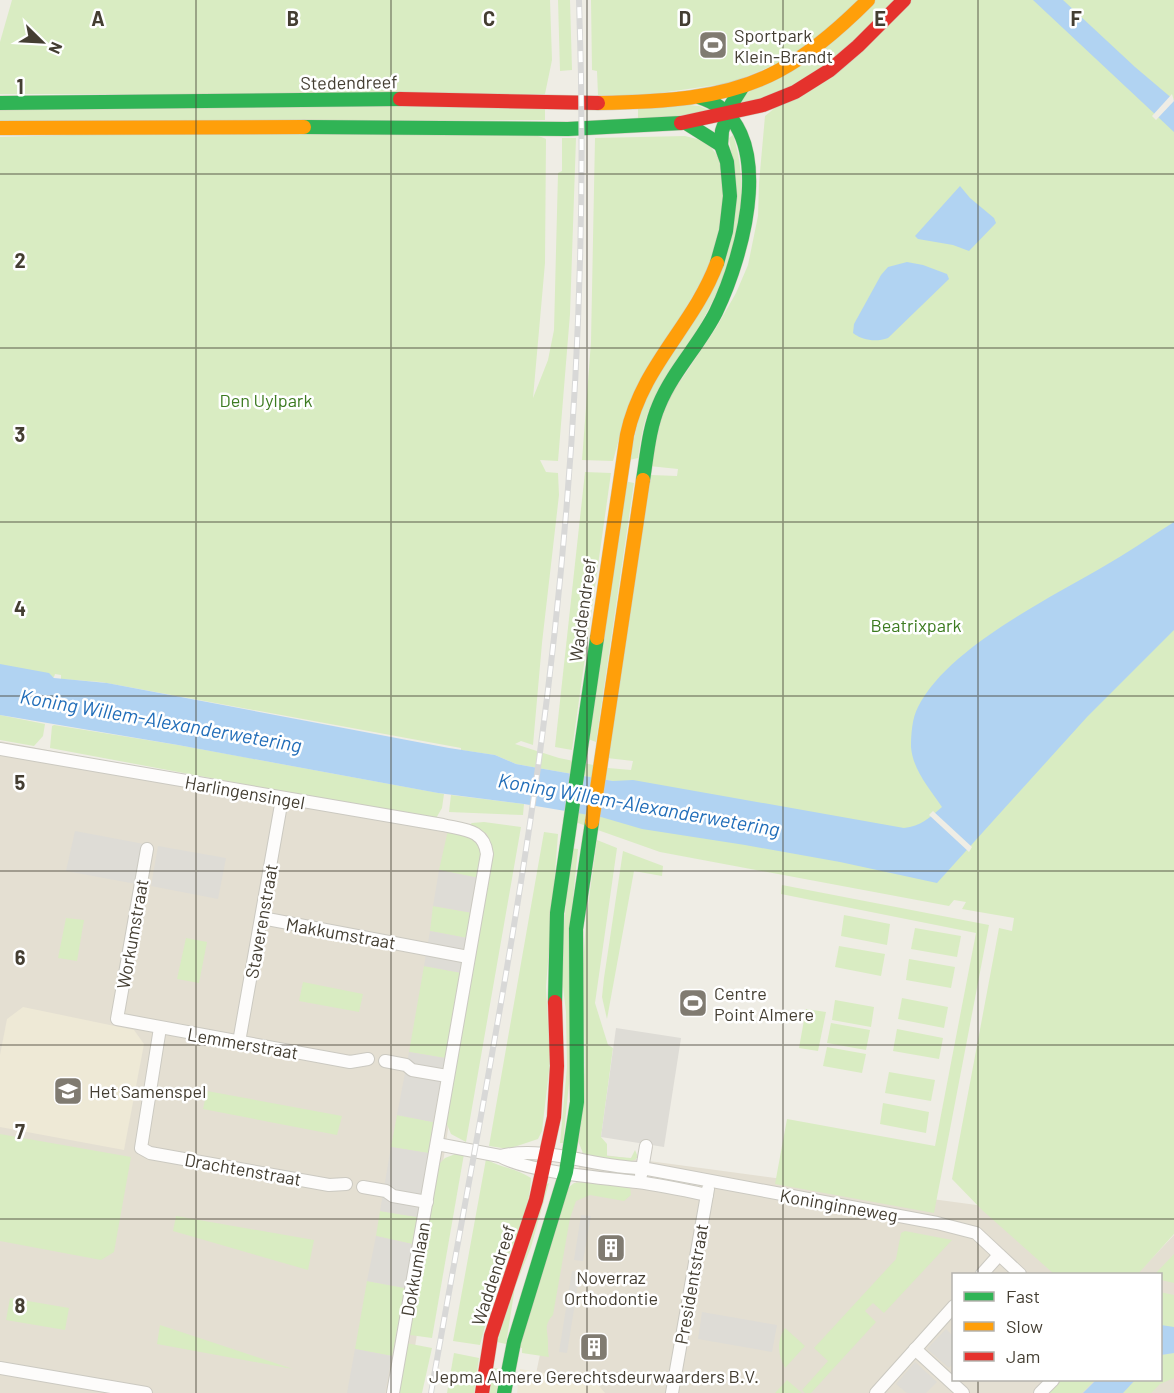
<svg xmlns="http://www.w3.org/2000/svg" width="1174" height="1393" font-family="Barlow,sans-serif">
  <rect width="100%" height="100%" fill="#efede5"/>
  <g fill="#e4dfd2">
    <path d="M0,741l443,84 50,8 -85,560h-408z"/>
    <path d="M582,1152l402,54 75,68h-105v106h206v-106h-23l37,-39v158h-642z"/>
  </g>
  <g fill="#eee9d6">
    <path d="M23,1007l111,23 10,14 -20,106 -124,-23v-72l7,-36z"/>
    <path d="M520,1369l76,13 9,11h-88z"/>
  </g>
  <g fill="#d9ecc2">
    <path d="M12,0h538l2,60 -7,34h-545v-52z"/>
    <path d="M558,0h12l2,70 -12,1z"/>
    <path d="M591,0h268l-47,44 -40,22 -42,17 -84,12h-48l-1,-24 -5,-1z"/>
    <path d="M874,0h21l-41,44 -52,39 -51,22 -13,-5z"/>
    <path d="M907,0h267v1234l-36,40h-84l-72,-64 -30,-31 47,-251 13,3 2,-13 -52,-9 4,-7 -12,-2 -5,6 -289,-54 -82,-29 -16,-2 67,-40h-16l-75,-13 -22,-4 -21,-9 -34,-5v-2l-360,-66 -40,-3v-4l-6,-1 -1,3 -54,-11v-529l142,-4 384,-1 18,6 2,1 -1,124 -12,135 15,-38 6,-30 4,-157 4,-2v-33h14l-6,176 -12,147 -18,-1 6,12 12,1 1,22 -17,148 -9,102 -12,-4 -6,3 44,14 49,10 23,2 2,-9 -26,-3 44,-283 26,1 1,-7 -29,-3 11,-44 11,-27 45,-67 20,-35 12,-28 10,-49 1,-33 6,-67z"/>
    <path d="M678,104l21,2 14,6 -75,8v-14z"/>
    <path d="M545,105v15l-545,5v-17z"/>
    <path d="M733,135c23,69 -5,145 -41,204 -15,26 -36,50 -46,79 -4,12 -6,27 -8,40l-9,2 14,-60 54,-86 39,-132 -7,-44z"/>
    <path d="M685,136l16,4 9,6 6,8 5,11 3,31 -10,64 -86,146 -15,55 -31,-1 9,-118 4,-204z"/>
    <path d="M585,472l26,1 -39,277 -17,-3z"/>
    <path d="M624,481l10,2 -38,259 -8,-3z"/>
    <path d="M0,715l45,9 -2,12 -9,10 -34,-6z"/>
    <path d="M54,725l124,20 266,49 -2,14 -7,12 -385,-72 2,-22z"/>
    <path d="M451,795l73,9 -1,11 -74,-3z"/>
    <path d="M484,822l37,5 -55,315 -15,-8 -5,-12 47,-269 -6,-19 -18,-9 3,-2z"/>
    <path d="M448,830l25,6 10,15 -4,27 -40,-8z"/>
    <path d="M544,832l14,2 -12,153 4,75 -8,69 -4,8 -30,10 -19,-3z"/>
    <path d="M597,840l20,8 -22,155 13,42 5,3 -12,89 6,7v12l24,2 4,-8 3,7c-10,12 -41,0 -55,-4l-5,-12 4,-24 3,-52 -2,-98 3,-47z"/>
    <path d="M570,848l8,1 -8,79 1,136 -8,79h-3l7,-76 -1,-55 -5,-43z"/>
    <path d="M623,851l40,15 -1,10 -28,-5 -27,148 -5,-22 2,-19z"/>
    <path d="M782,885l207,40 -55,288 -159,-29 12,-65 148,27 41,-213 -195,-39z"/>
    <path d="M433,906l40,7 -6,25 -37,-7z"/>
    <path d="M844,915l46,9 -3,21 -46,-9z"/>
    <path d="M66,918l18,2 -7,41 -19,-3z"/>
    <path d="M915,928l46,8 -4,21 -46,-8z"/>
    <path d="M186,938l21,4 -8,41 -22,-4z"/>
    <path d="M839,946l46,8 -4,22 -46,-9z"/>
    <path d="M909,959l46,8 -4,21 -45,-8z"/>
    <path d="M424,966l38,7 -17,85 -36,-6z"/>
    <path d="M303,982l60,12 -4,18 -60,-11z"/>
    <path d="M902,998l46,9 -4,21 -46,-9z"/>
    <path d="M835,1000l39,7 -3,20 -39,-7z"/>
    <path d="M806,1009l20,3 -8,39 -19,-3z"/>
    <path d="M831,1023l39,7 -4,20 -39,-7z"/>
    <path d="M897,1029l46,9 -4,21 -46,-8z"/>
    <path d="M827,1047l39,7 -4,19 -39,-7z"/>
    <path d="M889,1072l46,8 -4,21 -46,-8z"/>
    <path d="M207,1091l135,25 -5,19 -134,-26z"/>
    <path d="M883,1103l46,9 -3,21 -46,-9z"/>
    <path d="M397,1115l36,7 -5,31 -37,-6z"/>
    <path d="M0,1134l131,23 -17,95 -13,8 -101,-19z"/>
    <path d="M458,1153l6,1 -32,184 -22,-3 -3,-2 32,-169 6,-6z"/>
    <path d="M486,1159c15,9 30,9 45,19 -1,34 -19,67 -31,99 -8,23 -14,45 -20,68l-27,-4z"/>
    <path d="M593,1181l37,5 1,9 -7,6 -34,-6 -14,6 -6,17 -17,97c-10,11 -5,15 -5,28 0,6 0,9 1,14l-27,-4v-5h-4l50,-160 6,-5z"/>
    <path d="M549,1183l-18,64 -16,40 -9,57 -9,-2 48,-157z"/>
    <path d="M380,1211l37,6 -5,27 -36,-8z"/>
    <path d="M176,1216l138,24 -6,30 -135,-39z"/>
    <path d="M905,1231l47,9 -68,73 -11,-10 -8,8 11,11 -65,71h-6l-3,-3 26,-29 -14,-13 82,-89 5,-26z"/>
    <path d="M1174,1254v29l-13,-3 -1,-6h-5z"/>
    <path d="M367,1281l38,7 -13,68 -37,-7z"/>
    <path d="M1160,1292l14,3v33l-13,-2z"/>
    <path d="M10,1298l59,10 -4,22 -59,-10z"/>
    <path d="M160,1325l133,44 -136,-25z"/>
    <path d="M785,1328l20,18 -20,22c-7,-14 -9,-26 0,-40z"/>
    <path d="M406,1343l26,5 -10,45h-24z"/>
    <path d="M454,1353l25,5 -5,35h-27z"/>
    <path d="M1174,1353v25l-14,6 -9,9h-28l12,-13h25l1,-25z"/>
    <path d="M492,1368l10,1 -6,24h-6z"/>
    <path d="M787,1380l15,13h-27z"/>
    <path d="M1060,1380h35l-13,13h-34z"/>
  </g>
  <g fill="#dedcd6">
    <path d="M75,831l69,13 -8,40 -70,-13z"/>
    <path d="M158,846l68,12 -8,41 -67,-13z"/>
    <path d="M439,870l40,8 -6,35 -40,-7z"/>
    <path d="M430,931l37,7 -5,35 -38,-7z"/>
    <path d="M616,1028l65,10 -17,109 -63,-10z"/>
    <path d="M409,1052l36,6 -12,64 -36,-7z"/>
    <path d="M391,1147l37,6 -11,64 -37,-6z"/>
    <path d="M581,1215l10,1 -8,45 -9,-1z"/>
    <path d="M376,1236l36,8 -7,44 -38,-7z"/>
    <path d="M572,1271l8,1 -13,81 -8,-1z"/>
    <path d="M702,1312l75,13 -5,27 -74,-13z"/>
    <path d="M946,1329l7,7v27l-4,5 -22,-19z"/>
    <path d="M355,1349l37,7 -7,37h-38z"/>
    <path d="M915,1362l22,20 -11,11h-19l-11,-9z"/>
  </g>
  <g fill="#b1d3f2">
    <path d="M1033,0h30l72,67 39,33v32z"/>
    <path d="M960,186l10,12 24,20 2,5 -27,28 -16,-6 -35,-6 -3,-3z"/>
    <path d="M907,262l16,3 24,9 2,5 -61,59c-11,4 -25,3 -35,-5l1,-9 27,-49 7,-8z"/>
    <path d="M1174,522v108l-87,87 -150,166 -97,-21 -95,-17 -103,-16 -41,-12 -77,-13 -86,-11 -260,-48 -178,-30v-51l49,9 5,5 53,5 342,65 46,7 21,9 22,4 75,13 20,-1 271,48c17,-2 25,-10 38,-21 -13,-19 -29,-37 -31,-60 0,-12 1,-29 7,-40 29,-58 128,-107 183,-139 25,-14 49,-31 73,-46z"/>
    <path d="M1161,1325l13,2v26l-13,2z"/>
    <path d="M1096,1380h39l-12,13h-40z"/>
  </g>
  <g fill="#efede5">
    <path d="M1172,94l2,7 -18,19 -4,-4z"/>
    <path d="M933,811l39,36 -3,5 -40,-37z"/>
  </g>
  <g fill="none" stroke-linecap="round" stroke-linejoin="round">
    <g stroke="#cbc9c1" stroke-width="14">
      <g id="street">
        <path d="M0,749l443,76c21,5 41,4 44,29l-94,539"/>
        <path d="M147,849l-30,170 233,43 18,-3"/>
        <path d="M262,918l206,39"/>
        <path d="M160,1028l-19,120 9,5 179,32 17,-1"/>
        <path d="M239,1042l43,-243"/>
        <path d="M385,1061l21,4 6,5 35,6"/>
        <path d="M437,1144l63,12c27,16 104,22 137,26 24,3 47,8 70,13"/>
        <path d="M500,1156c47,-11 95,12 142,12l295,55 39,10 44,41"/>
        <path d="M641,1175l5,-29"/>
        <path d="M363,1187l23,4 7,5 34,6"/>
        <path d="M982,1274l17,-19"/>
        <path d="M915,1349l48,44"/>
        <path d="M0,1368l146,25"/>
        <path d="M672,1393l36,-204"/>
        <path d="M876,1393l78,-87"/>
        <path d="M1040,1393l13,-13"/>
      </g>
    </g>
    <g stroke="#cfcbbb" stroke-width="15">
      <g id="fast">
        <path d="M0,103l400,-4"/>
        <path d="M686,123l35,22"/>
        <path d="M304,127l264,2 113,-6"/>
        <path d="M717,263l9,-32 4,-35 -3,-34 -6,-17 1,-14 9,-26 12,-19"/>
        <path d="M643,480c4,-25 6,-52 16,-75 14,-34 41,-61 57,-93 27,-56 66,-189 -17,-215"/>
        <path d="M555,1002l2,-89 40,-275"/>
        <path d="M504,1393l10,-51 52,-170 11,-70 -1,-173 16,-107"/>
      </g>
    </g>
    <g stroke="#cfcbbb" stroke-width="15">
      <g id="slow">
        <path d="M598,103c60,-1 126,-3 180,-32 34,-18 63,-44 90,-71"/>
        <path d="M0,128l304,-1"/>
        <path d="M597,638l30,-203c15,-70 66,-108 90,-172"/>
        <path d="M592,822l51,-342"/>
      </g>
    </g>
    <g stroke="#cfcbbb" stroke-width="15">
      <g id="jam">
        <path d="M400,99l198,4"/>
        <path d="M681,123l82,-18 32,-13 35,-22 28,-24 46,-46"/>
        <path d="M482,1393l9,-57 45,-136 18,-83 3,-51 -2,-64"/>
      </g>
    </g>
    <use href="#street" stroke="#fdfcfb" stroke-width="12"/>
    <use href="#fast" stroke="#30b455" stroke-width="14"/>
    <use href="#slow" stroke="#ff9f0a" stroke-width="14"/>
    <use href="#jam" stroke="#e5322d" stroke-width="14"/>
    <g stroke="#d8d8d7" stroke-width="6">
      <path id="rail" d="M431,1393c37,-211 79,-421 108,-633 34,-251 49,-507 40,-760"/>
    </g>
    <use href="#rail" stroke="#fff" stroke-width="4" stroke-dasharray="11" stroke-linecap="butt"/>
  </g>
  <path fill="none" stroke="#443e32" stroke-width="1.5" stroke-opacity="0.55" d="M196,0v1393M391,0v1393M587,0v1393M783,0v1393M978,0v1274M0,174h1174M0,348h1174M0,522h1174M0,696h1174M0,871h1174M0,1045h1174M0,1219h1174M978,1380v13"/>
  <defs>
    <g id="stadium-square" transform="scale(1.5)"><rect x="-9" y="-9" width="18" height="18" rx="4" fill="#807b71" stroke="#fff"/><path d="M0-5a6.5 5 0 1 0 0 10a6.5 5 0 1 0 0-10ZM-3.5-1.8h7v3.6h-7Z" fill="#fff"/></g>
    <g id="school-square" transform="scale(1.5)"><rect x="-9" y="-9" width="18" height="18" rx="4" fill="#807b71" stroke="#fff"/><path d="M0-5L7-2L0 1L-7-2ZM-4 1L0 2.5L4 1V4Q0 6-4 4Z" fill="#fff"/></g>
    <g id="building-square" transform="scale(1.5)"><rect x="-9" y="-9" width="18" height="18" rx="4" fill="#807b71" stroke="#fff"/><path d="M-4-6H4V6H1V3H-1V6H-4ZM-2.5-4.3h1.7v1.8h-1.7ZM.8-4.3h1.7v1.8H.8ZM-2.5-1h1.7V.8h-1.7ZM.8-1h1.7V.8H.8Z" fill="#fff"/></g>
  </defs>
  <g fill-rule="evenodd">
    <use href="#stadium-square" x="713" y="45"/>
    <use href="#stadium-square" x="693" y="1003"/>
    <use href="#school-square" x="68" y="1091"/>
    <use href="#building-square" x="611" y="1248"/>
    <use href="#building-square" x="594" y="1347"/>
  </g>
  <g text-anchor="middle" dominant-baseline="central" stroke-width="5" stroke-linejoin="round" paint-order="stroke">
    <g font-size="18" fill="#443e32" stroke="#fff" text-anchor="start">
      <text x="734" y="35">Sportpark<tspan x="734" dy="21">Klein-Brandt</tspan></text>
      <text x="714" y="993">Centre<tspan x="714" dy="21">Point Almere</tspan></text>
      <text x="89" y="1091">Het Samenspel</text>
      <text x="611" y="1277" text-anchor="middle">Noverraz<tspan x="611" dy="21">Orthodontie</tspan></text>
      <text x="594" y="1376" text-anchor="middle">Jepma Almere Gerechtsdeurwaarders B.V.</text>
    </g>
    <g font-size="18" fill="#443e32" stroke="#fff">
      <text transform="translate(349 82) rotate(-1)">Stedendreef</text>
      <text transform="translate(582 610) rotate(-82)">Waddendreef</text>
      <text transform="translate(245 792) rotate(10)">Harlingensingel</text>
      <text transform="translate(261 921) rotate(-80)">Staverenstraat</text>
      <text transform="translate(341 933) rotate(10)">Makkumstraat</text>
      <text transform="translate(132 934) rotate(-80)">Workumstraat</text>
      <text transform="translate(243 1043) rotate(10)">Lemmerstraat</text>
      <text transform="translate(243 1169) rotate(10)">Drachtenstraat</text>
      <text transform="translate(839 1205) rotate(10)">Koninginneweg</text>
      <text transform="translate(415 1269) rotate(-80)">Dokkumlaan</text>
      <text transform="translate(493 1275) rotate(-72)">Waddendreef</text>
      <text transform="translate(691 1284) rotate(-80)">Presidentstraat</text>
    </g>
    <g font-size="18" fill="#3c7b20" stroke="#fff">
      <text x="266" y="400">Den Uylpark</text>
      <text x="916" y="625">Beatrixpark</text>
    </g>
    <g font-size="20" font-style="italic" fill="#226eb9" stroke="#fff">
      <text transform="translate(161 720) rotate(10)">Koning Willem-Alexanderwetering</text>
      <text transform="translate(639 804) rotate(10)">Koning Willem-Alexanderwetering</text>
    </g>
  </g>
  <g font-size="20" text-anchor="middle" font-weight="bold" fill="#443e32" stroke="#fff" stroke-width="5" stroke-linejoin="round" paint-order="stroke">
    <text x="98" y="26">A</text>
    <text x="293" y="26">B</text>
    <text x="489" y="26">C</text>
    <text x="685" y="26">D</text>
    <text x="880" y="26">E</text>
    <text x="1076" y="26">F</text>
    <text x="20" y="94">1</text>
    <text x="20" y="268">2</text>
    <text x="20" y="442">3</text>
    <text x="20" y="616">4</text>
    <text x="20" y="790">5</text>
    <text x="20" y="965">6</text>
    <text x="20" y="1139">7</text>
    <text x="20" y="1313">8</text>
  </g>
  <rect x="952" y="1273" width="210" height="108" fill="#ffffff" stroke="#b4b2ad" stroke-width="1.5"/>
  <rect x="964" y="1292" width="30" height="9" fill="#30b455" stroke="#b4b2ad" stroke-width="1.5"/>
  <text x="1006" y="1303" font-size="18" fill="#443e32">Fast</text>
  <rect x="964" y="1322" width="30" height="9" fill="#ff9f0a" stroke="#b4b2ad" stroke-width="1.5"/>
  <text x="1006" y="1333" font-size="18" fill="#443e32">Slow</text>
  <rect x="964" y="1352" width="30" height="9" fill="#e5322d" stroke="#b4b2ad" stroke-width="1.5"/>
  <text x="1006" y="1363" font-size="18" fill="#443e32">Jam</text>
  <g transform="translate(42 42) rotate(114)" stroke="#ffffff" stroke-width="4.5" paint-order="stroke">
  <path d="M0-4.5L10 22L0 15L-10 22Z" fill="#443e32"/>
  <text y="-9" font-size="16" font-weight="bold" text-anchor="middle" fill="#443e32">N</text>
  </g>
</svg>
